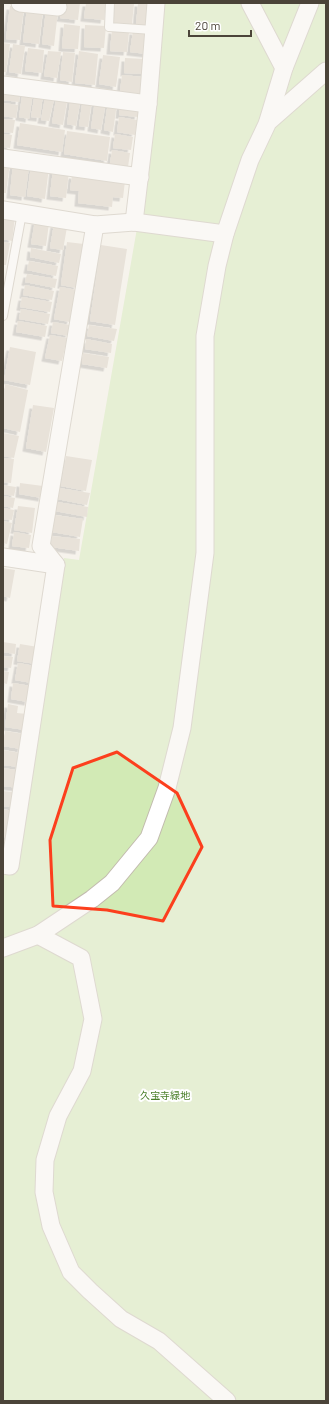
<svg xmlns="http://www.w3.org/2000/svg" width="329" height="1404" font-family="Barlow,'Noto Sans JP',sans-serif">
  <defs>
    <filter id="shadow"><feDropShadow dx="-3.5" dy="3.5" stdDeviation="0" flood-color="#0004"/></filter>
  </defs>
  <rect width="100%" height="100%" fill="#f6f3ec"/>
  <path fill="#d2eab5" d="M161,3h165v1398h-323v-528l13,1 48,-316 15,2 60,-343z"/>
  <g fill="#d8cfc1" filter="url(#shadow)">
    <path d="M62,3h18l-2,17 -18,-2z"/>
    <path d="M86,3h20l-2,17 -20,-2z"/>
    <path d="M115,3l19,1 -2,20 -18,-1z"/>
    <path d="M138,3l14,1 -2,23 -14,-2z"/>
    <path d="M10,6l14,2 -4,32 -14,-1z"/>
    <path d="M27,8l16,2 -4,34 -16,-2z"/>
    <path d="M46,10l12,1 -4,35 -12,-2z"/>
    <path d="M64,24l16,2 -2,23 -16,-1z"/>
    <path d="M85,25l21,1 -2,22 -20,-1z"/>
    <path d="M112,30l17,2 -2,20 -17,-1z"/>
    <path d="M133,31l16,2 -2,21 -17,-2z"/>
    <path d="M3,43l7,1 -4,28h-3z"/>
    <path d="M13,44l12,2 -4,28 -12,-2z"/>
    <path d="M28,48l16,2 -2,23 -17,-2z"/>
    <path d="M48,51l13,1 -4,26 -13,-2z"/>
    <path d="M79,51l19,3 -3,31 -20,-2z"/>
    <path d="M63,52l12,1 -3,29 -12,-2z"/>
    <path d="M103,55l17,2 -4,30 -17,-3z"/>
    <path d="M125,58l21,1v15l-22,-1z"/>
    <path d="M122,75l21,2 -2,17 -21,-2z"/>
    <path d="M3,88l17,3 -1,11 -16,-2z"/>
    <path d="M23,90l10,2 -4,27 -10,-2z"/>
    <path d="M35,93l8,1 -3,24 -9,-1z"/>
    <path d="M46,93l9,2 -6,26 -8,-1z"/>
    <path d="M57,94l11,2 -5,29 -11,-2z"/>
    <path d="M71,96l10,1 -5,29 -9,-2z"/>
    <path d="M83,98l9,2 -4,27 -9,-1z"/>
    <path d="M95,101l11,1 -5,28 -10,-2z"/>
    <path d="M108,102l9,1 -4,29 -9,-2z"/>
    <path d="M3,103l15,2 -2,13 -13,-2z"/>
    <path d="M120,104l19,2 -1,11 -19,-2z"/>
    <path d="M119,117l18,3 -2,15 -18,-3z"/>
    <path d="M3,119l12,1 -2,13 -10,-1z"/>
    <path d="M20,123l45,7 -3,22 -45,-7z"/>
    <path d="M67,131l43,6 -3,24 -43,-7z"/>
    <path d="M3,134l9,1 -2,13 -7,-1z"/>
    <path d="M115,134l18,3 -2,13 -18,-2z"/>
    <path d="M112,150l18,3 -2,14 -18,-3z"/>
    <path d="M3,162l7,1 -4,30h-3z"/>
    <path d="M13,164l16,2 -4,31 -15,-2z"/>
    <path d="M31,166l18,2 -4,31 -18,-3z"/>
    <path d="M53,169l16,2 -3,27 -16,-2z"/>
    <path d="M72,175l53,6 -2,17 -10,-1 -1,10 -34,-4 1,-12 -9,-1z"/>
    <path d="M3,215l12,2 -3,24 -9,-2z"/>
    <path d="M35,221l14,2 -3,23 -15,-2z"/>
    <path d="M54,224l13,3 -4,23 -13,-2z"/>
    <path d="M3,242l7,1 -4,22h-3z"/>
    <path d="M67,242l17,2 -7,44 -16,-3z"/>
    <path d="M101,245l26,4 -12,76 -25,-4z"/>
    <path d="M31,248l30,6 -2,9 -29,-6z"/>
    <path d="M29,261l29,5 -2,10 -29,-6z"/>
    <path d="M27,274l30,5 -2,9 -30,-6z"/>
    <path d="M25,285l29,6 -2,9 -29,-5z"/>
    <path d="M60,287l17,3 -7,32 -16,-3z"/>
    <path d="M22,297l30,5 -2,10 -30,-5z"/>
    <path d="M21,309l29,5 -2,10 -29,-5z"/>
    <path d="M18,321l29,5 -2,11 -29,-5z"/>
    <path d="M53,322l17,3 -1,11 -18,-3z"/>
    <path d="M89,325l28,4 -3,12 -27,-5z"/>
    <path d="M50,335l17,3 -5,23 -17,-3z"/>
    <path d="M86,339l26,5 -1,9 -26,-4z"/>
    <path d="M10,347l26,5 -6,33 -26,-5z"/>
    <path d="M83,353l26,4 -2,11 -25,-4z"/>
    <path d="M5,384l23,6 -8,42 -17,-4z"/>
    <path d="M33,405l21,3 -8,44 -20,-4z"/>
    <path d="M3,433l16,3 -5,22 -11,-2z"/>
    <path d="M66,456l26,4 -6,31 -25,-5z"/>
    <path d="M3,458l11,1 -3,24 -8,-1z"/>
    <path d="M20,483l23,3 -1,12 -23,-4z"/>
    <path d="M3,485l13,2 -2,9 -11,-2z"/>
    <path d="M59,488l31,5 -3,12 -30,-6z"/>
    <path d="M3,496l12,2 -2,10 -10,-2z"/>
    <path d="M57,502l31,5 -1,10 -32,-6z"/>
    <path d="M18,506l17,2 -3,25 -18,-3z"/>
    <path d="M3,508l11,2 -2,10 -9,-1z"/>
    <path d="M55,515l28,4 -3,18 -28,-5z"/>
    <path d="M3,521l9,2 -5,21 -4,-1z"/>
    <path d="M14,532l17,3 -2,13 -17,-2z"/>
    <path d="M52,536l28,3 -1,12 -28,-4z"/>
    <path d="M3,568l12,2 -5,28 -7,-2z"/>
    <path d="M3,642l13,2 -1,10 -12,-2z"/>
    <path d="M20,644l18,3 -2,17 -19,-3z"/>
    <path d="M3,656l10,1 -2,11 -8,-1z"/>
    <path d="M18,663l17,3 -3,17 -17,-3z"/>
    <path d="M3,671l6,1 -2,12 -4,-1z"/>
    <path d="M13,683l18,3 -3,16 -17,-3z"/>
    <path d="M8,704l10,2 -1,7 10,1 -2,16 -20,-3z"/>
    <path d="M5,731l19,3 -3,15 -18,-3z"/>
    <path d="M3,750l18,3 -2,14 -16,-2z"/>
    <path d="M3,768l13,2 -1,7 5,1 -1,10 -16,-2z"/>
    <path d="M3,791l18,2 -3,15 -15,-2z"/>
    <path d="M3,809l14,3 -4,26 -10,-1z"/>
  </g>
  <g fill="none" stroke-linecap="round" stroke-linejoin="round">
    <g stroke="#c2bbae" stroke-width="10">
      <g id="lane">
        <path d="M110,3l-1,24 44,3"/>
        <path d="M3,316l19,-103"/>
      </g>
    </g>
    <g stroke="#c2bbae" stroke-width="19">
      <g id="street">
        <path d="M20,3l38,4"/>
        <path d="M250,3l34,65"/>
        <path d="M3,85l145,19"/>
        <path d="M268,121l16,-53 26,-65"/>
        <path d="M3,158l137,19"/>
        <path d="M3,210l92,15 39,-3 91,12"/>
        <path d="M134,222l14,-118 8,-101"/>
        <path d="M3,557l53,8"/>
        <path d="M3,865l7,1 46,-301 -15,-19 54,-321"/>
        <path d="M38,935l43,23 12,61 -11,52 -24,45 -13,44 -1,32 7,34 20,46 19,19 31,28 38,22 68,60"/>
        <path d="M3,948l35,-13 54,-36 20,-16 37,-45 18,-50 15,-60 23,-175v-217l12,-70 8,-32 25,-74 18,-38 58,-51"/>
      </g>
    </g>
    <use href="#lane" stroke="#fff" stroke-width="8"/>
    <use href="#street" stroke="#fff" stroke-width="17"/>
  </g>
  <path d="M0 0H329V1404H0ZM117,752l60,41 25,54 -39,74 -56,-11 -54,-4 -3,-66 23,-72z" fill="#f6f3ec" fill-opacity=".55" fill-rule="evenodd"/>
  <path fill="none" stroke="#fc3f1d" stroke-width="3" stroke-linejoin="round" d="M117,752l60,41 25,54 -39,74 -56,-11 -54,-4 -3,-66 23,-72z"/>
  <g text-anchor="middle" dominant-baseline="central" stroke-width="4" stroke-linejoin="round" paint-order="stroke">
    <g font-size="10" fill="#4a7f2a" stroke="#fff">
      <text x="165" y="1095">久宝寺緑地</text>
    </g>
  </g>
  <rect width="329" height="1404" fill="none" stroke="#4b4439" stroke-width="8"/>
  <path d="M189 30v6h62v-6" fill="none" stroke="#4b4439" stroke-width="2"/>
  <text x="195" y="30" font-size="12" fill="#4b4439" stroke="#ffffff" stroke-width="3" paint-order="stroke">20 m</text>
</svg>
